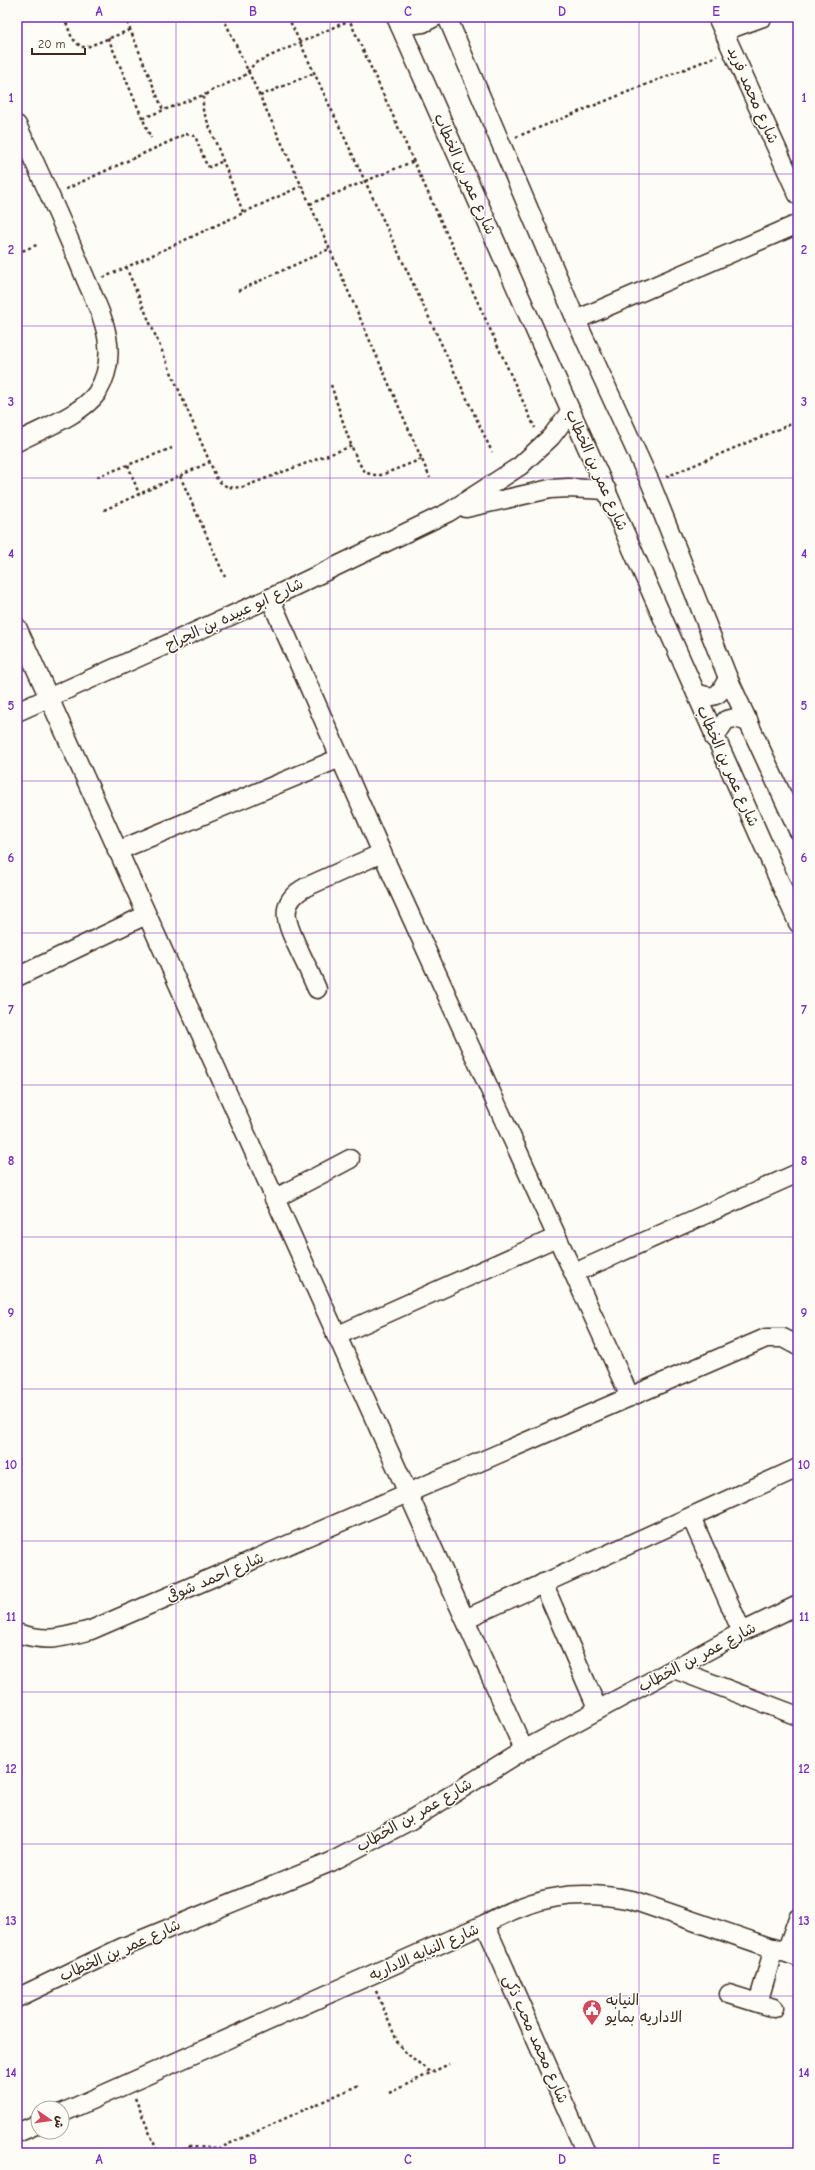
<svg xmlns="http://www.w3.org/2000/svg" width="815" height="2170" font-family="'Comic Neue','Playpen Sans Arabic',sans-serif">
  <rect width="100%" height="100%" fill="#fdfcf7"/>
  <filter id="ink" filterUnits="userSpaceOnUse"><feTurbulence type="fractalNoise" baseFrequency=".025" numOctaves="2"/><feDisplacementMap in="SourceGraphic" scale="8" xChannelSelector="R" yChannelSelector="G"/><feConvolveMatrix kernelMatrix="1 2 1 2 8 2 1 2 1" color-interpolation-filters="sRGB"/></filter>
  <g filter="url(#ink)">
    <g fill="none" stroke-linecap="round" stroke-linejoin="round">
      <g stroke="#3b2a1e" stroke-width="21">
        <g id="minor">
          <path d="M396,17l402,906"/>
          <path d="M447,17l129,303 75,164 77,194 70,152"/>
          <path d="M717,17l81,178"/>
          <path d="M400,26l23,-3 12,-6"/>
          <path d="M724,31l39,-14"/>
          <path d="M17,125c24,50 46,99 67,150 9,22 22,45 24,69 2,17 -2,34 -11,49 -16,22 -56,36 -80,49"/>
          <path d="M576,320l222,-96"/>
          <path d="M466,508l84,-19 18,-1 39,2"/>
          <path d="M270,598l112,255 248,544"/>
          <path d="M17,627l507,1123"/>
          <path d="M696,693c20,7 23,3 32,-15"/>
          <path d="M17,712l253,-114 179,-86 71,-46 31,-29 19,-25"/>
          <path d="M714,738l12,-18 9,-2 14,4"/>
          <path d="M117,851l223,-93"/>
          <path d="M17,977l129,-62"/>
          <path d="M317,989c-6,-14 -12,-27 -19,-41 -11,-24 -22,-45 8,-61l76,-34"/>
          <path d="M274,1199l76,-40"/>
          <path d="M574,1273l224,-100"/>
          <path d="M336,1336l221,-99"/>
          <path d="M691,1517l51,115"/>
          <path d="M543,1583l55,127"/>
          <path d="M465,1619l333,-151"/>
          <path d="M17,1633c31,10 44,5 74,-3l675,-292h17l15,8"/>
          <path d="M674,1669l124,47"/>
          <path d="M485,1924l101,229"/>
          <path d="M786,1952l12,-34"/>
          <path d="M729,1994l45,14"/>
          <path d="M17,1998l104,-50 210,-86 78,-41 115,-71 218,-118 56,-27"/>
          <path d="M758,2003l16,-55"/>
          <path d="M62,2113l423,-189c50,-28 90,-35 147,-24l166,57"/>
          <path d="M17,2133l21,-9"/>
        </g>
      </g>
      <g stroke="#3b2a1e" stroke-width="2.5" stroke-dasharray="3 3" stroke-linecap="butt">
        <path d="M64,17l8,21 9,9h6l43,-17"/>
        <path d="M125,17l38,93"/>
        <path d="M223,17l87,187 120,274"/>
        <path d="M288,17l204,435"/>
        <path d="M348,17l187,411"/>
        <path d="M108,38l43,100"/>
        <path d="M260,96l54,-23"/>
        <path d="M143,118l63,-24"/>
        <path d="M516,137l201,-81"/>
        <path d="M66,189l120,-55 9,2 12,30 3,1 13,-6"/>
        <path d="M310,204l104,-43"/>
        <path d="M243,212l-40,-102v-12l9,-8 31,-13 12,-14 95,-43"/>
        <path d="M17,253l22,-9"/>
        <path d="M126,267l91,212c8,9 14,9 26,8l109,-41"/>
        <path d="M103,278l198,-92"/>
        <path d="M238,291l91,-42"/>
        <path d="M331,385c6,16 23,79 35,87 4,3 10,3 15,3l41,-16"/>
        <path d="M128,465l11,29"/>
        <path d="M180,476l45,101"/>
        <path d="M97,477l75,-29"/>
        <path d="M666,477l132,-56"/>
        <path d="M104,510l106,-48"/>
        <path d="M376,1991l21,50 7,10 27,22"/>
        <path d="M389,2093l60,-29"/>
        <path d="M135,2098l23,55"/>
        <path d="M178,2153l11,-6 31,1 139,-63"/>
      </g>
      <use href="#minor" stroke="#fdfcf7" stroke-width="18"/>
    </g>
  </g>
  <path fill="none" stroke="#7b2cbf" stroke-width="1" stroke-opacity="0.55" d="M176,17v2136M330,17v2136M485,17v2136M639,17v2136M17,174h781M17,326h781M17,478h781M17,629h781M17,781h781M17,933h781M17,1085h781M17,1237h781M17,1389h781M17,1541h781M17,1692h781M17,1844h781M17,1996h781"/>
  <defs>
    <g id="civic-pin" transform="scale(1)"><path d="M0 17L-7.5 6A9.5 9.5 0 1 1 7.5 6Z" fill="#d1495b" stroke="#fdfcf7"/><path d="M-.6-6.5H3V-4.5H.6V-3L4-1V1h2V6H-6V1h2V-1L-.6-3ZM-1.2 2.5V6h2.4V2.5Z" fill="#fff"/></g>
  </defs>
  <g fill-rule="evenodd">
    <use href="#civic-pin" x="592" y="2009"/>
  </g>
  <g text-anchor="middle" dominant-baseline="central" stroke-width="3" stroke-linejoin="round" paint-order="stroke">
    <g font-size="15" fill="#3b2a1e" stroke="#fdfcf7">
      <text transform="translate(753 95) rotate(66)">شارع محمد فريد</text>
      <text transform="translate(465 174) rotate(66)">شارع عمر بن الخطاب</text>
      <text transform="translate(597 470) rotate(66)">شارع عمر بن الخطاب</text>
      <text transform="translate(234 614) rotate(-25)">شارع ابو عبيده بن الجراح</text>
      <text transform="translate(728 766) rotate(66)">شارع عمر بن الخطاب</text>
      <text transform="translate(215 1577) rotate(-23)">شارع احمد شوقى</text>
      <text transform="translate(697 1657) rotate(-28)">شارع عمر بن الخطاب</text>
      <text transform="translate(414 1815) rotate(-30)">شارع عمر بن الخطاب</text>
      <text transform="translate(120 1950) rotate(-24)">شارع عمر بن الخطاب</text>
      <text transform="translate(424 1952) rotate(-24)">شارع النيابه الاداريه</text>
      <text transform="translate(536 2039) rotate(66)">شارع محمد محب ذكى</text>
    </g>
    <g font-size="15" fill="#3b2a1e" stroke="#fdfcf7" text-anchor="start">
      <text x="606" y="2000">النيابه<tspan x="606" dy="17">الاداريه بمايو</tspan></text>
    </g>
  </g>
  <rect width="815" height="2170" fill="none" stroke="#fdfcf7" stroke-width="44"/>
  <g transform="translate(50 2120) rotate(103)"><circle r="19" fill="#fdfcf7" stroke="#afa8a0"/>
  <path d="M0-3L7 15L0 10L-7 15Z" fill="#d1495b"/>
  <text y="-6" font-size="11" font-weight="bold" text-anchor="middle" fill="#3b2a1e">ش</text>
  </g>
  <path d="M32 48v6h53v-6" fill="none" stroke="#3b2a1e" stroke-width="2"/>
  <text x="38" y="48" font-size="12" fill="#3b2a1e" stroke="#fdfcf7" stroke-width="3" paint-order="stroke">20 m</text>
  <rect x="22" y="22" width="771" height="2126" fill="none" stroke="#7b2cbf" stroke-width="1.5"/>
  <g font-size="13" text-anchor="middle" font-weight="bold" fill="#7b2cbf">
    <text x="99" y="16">A</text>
    <text x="253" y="16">B</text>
    <text x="408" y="16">C</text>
    <text x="562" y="16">D</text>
    <text x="716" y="16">E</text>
    <text x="11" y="102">1</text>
    <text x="804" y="102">1</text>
    <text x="11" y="254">2</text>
    <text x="804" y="254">2</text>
    <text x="11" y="406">3</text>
    <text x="804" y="406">3</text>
    <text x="11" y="558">4</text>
    <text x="804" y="558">4</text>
    <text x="11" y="710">5</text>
    <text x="804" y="710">5</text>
    <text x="11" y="862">6</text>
    <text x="804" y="862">6</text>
    <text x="11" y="1014">7</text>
    <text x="804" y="1014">7</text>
    <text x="11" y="1165">8</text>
    <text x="804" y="1165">8</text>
    <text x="11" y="1317">9</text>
    <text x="804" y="1317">9</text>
    <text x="11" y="1469">10</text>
    <text x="804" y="1469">10</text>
    <text x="11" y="1621">11</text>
    <text x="804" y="1621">11</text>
    <text x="11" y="1773">12</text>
    <text x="804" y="1773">12</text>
    <text x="11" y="1925">13</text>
    <text x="804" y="1925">13</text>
    <text x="11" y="2077">14</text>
    <text x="804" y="2077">14</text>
    <text x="99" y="2164">A</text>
    <text x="253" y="2164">B</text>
    <text x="408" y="2164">C</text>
    <text x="562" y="2164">D</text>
    <text x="716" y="2164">E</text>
  </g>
</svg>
